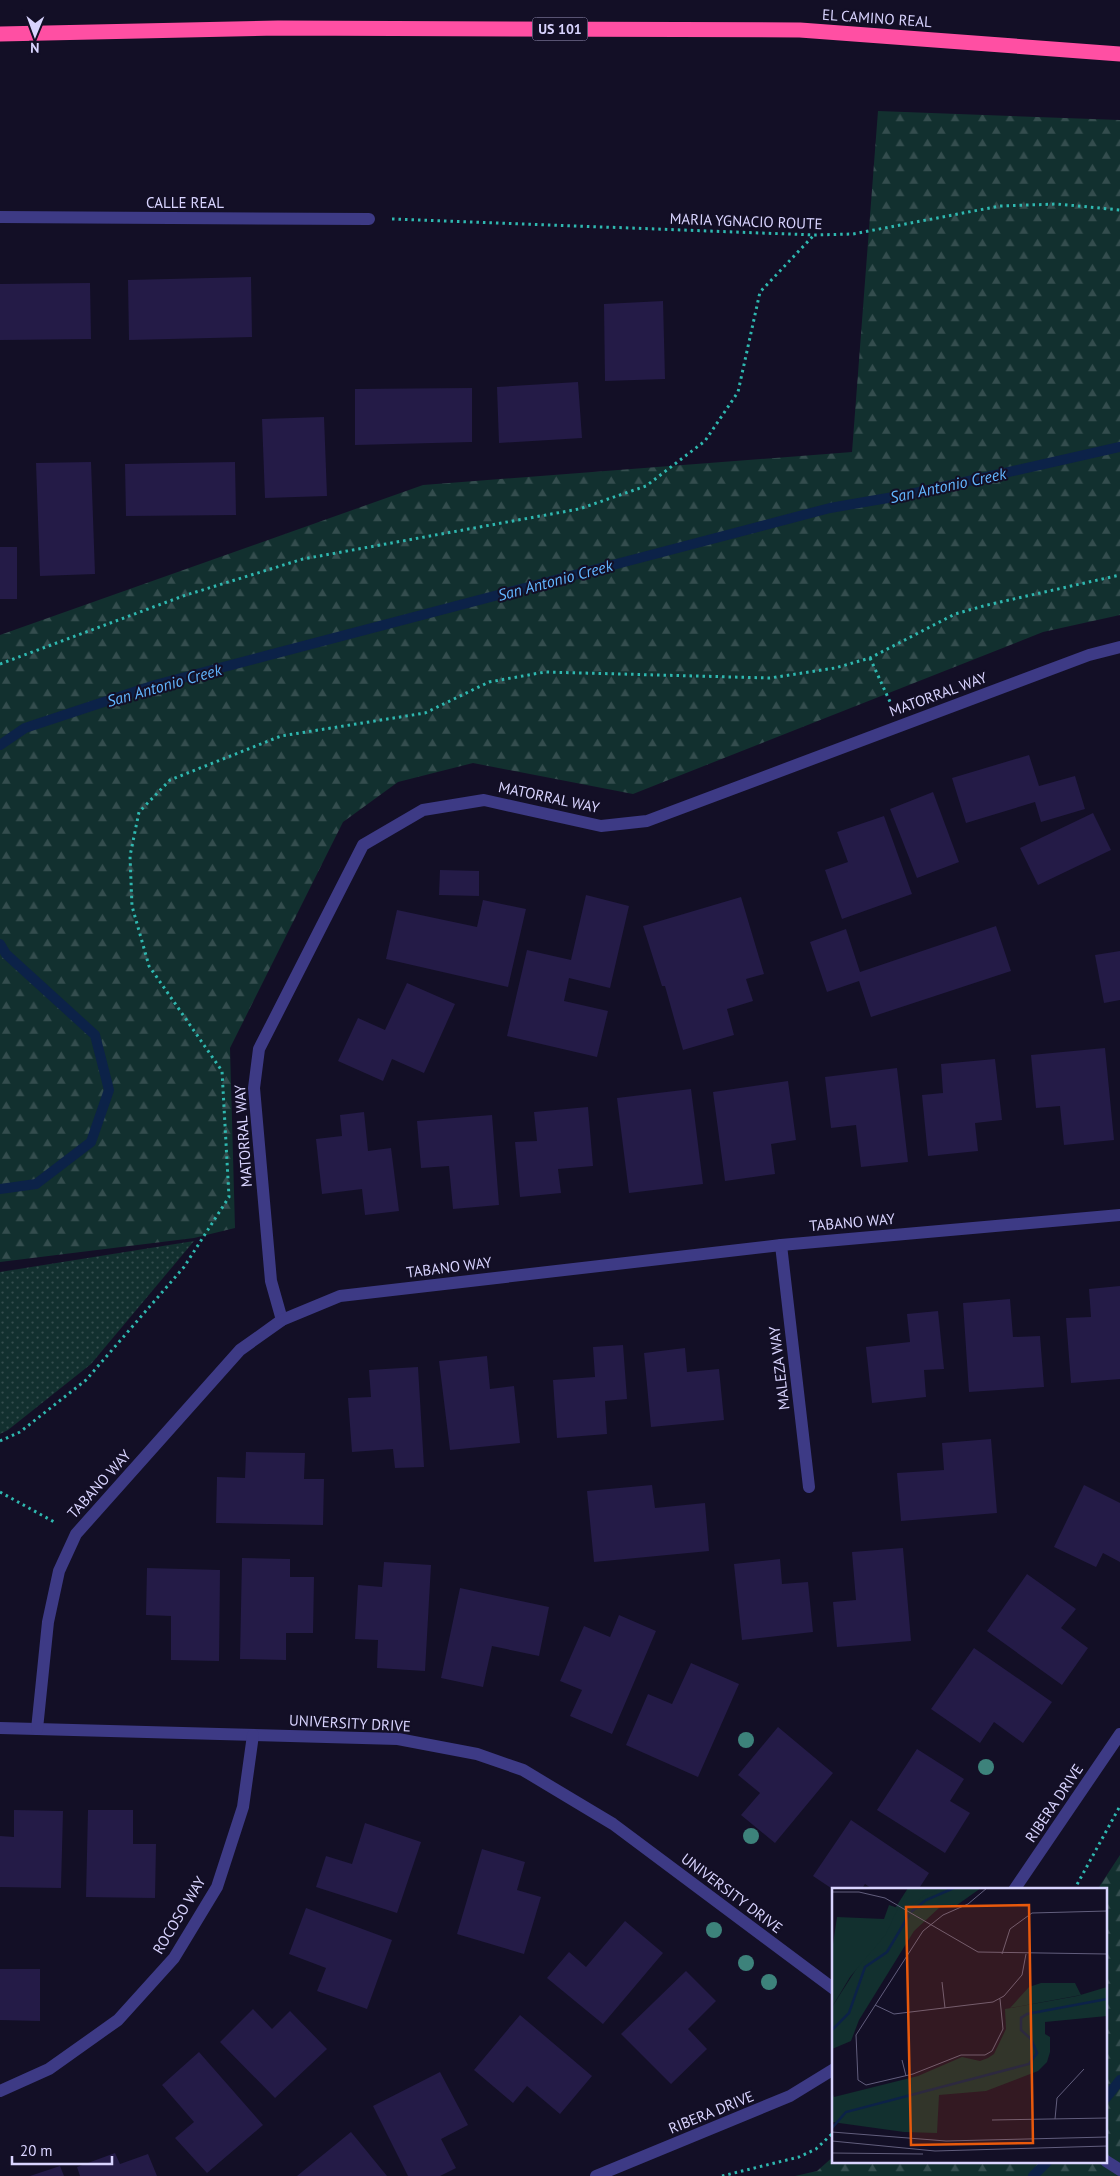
<svg xmlns="http://www.w3.org/2000/svg" width="1120" height="2176" font-family="'PT Sans',sans-serif">
  <defs>
    <pattern id="forest-firs" width="22" height="20" patternUnits="userSpaceOnUse" patternTransform="scale(1.25)"><rect width="22" height="20" fill="#12302f"/><path d="M5 1l3.5 6h-7zM16 11l3.5 6h-7z" fill="#344d4e"/></pattern>
    <pattern id="park-dots" width="8" height="8" patternUnits="userSpaceOnUse" patternTransform="scale(1.25)"><rect width="8" height="8" fill="#12302f"/><path d="M2 2h.1M6 6h.1" fill="none" stroke="#344d4e" stroke-width="1.8" stroke-linecap="round"/></pattern>
  </defs>
  <rect width="100%" height="100%" fill="#130f26"/>
  <g fill="url(#forest-firs)">
    <path d="M878,111l242,9v495l-77,17 -410,162 -160,-31 -75,19 -55,40 -113,226 5,180 -41,10 -194,24v-627l423,-150 429,-33z"/>
    <path d="M1120,1855v321h-325l22,-5 17,-15v6h272v-272h-9z"/>
  </g>
  <path fill="url(#park-dots)" d="M194,1241l-103,123 -83,66 -8,4v-162z"/>
  <g fill="none" stroke-linecap="round" stroke-linejoin="round">
    <g stroke="#0c2248" stroke-width="10">
      <path d="M0,745l25,-17 130,-43 675,-177 81,-14 209,-47"/>
      <path d="M0,944l6,10 89,81 14,55 -18,52 -55,42 -36,5"/>
      <path d="M1106,2098l14,-18"/>
      <path d="M1033,2176l14,-14"/>
    </g>
  </g>
  <g fill="#241b47">
    <path d="M251,277l1,60 -123,3 -1,-60z"/>
    <path d="M90,283l1,56 -91,1v-56z"/>
    <path d="M663,301l2,78 -60,2 -1,-77z"/>
    <path d="M578,382l4,56 -83,5 -2,-56z"/>
    <path d="M472,388v54l-117,3v-56z"/>
    <path d="M324,417l3,79 -62,2 -3,-79z"/>
    <path d="M91,462l4,112 -55,2 -4,-113z"/>
    <path d="M235,462l1,53 -110,1 -1,-52z"/>
    <rect x="0" y="547" width="17" height="52"/>
    <path d="M1029,755l10,31 36,-10 10,33 -44,13 -6,-20 -69,21 -14,-45z"/>
    <path d="M933,792l26,70 -42,16 -27,-69z"/>
    <path d="M1093,813l18,37 -73,35 -18,-37z"/>
    <path d="M884,816l28,78 -70,25 -17,-49 23,-8 -11,-30z"/>
    <path d="M440,870l39,1v25l-40,-1z"/>
    <path d="M586,895l43,11 -19,82 -41,-10 -5,23 44,10 -11,46 -90,-21 20,-86 44,10z"/>
    <path d="M741,897l23,77 -18,5 7,22 -26,8 7,26 -51,15 -18,-64h-3l-19,-60z"/>
    <path d="M483,900l43,9 -18,78 -122,-28 11,-49 80,17z"/>
    <path d="M996,926l15,45 -140,46 -12,-36 -32,11 -17,-50 36,-13 14,43z"/>
    <path d="M1120,951v49l-16,3 -9,-48z"/>
    <path d="M407,983l48,21 -31,69 -32,-14 -9,22 -45,-20 20,-43 27,12z"/>
    <path d="M1105,1048l9,92 -50,5 -4,-39 -24,2 -5,-53z"/>
    <path d="M995,1059l7,61 -27,3 3,28 -50,5 -6,-61 21,-2 -2,-29z"/>
    <path d="M897,1068l11,94 -47,5 -5,-42 -25,3 -6,-51z"/>
    <path d="M788,1081l8,59 -25,4 4,30 -50,7 -12,-89z"/>
    <path d="M691,1089l12,95 -74,9 -12,-95z"/>
    <path d="M588,1107l5,59 -35,3 3,24 -41,4 -5,-55 22,-1 -3,-29z"/>
    <path d="M364,1112l4,39 23,-3 8,63 -34,4 -3,-26 -40,5 -6,-55 26,-3 -2,-21z"/>
    <path d="M492,1115l7,90 -46,4 -4,-43 -28,2 -4,-47z"/>
    <path d="M1120,1286v93l-49,4 -5,-65 25,-1 -2,-28z"/>
    <path d="M1010,1299l3,38 27,-1 4,51 -75,5 -6,-89z"/>
    <path d="M938,1311l6,58 -20,1 2,27 -54,6 -6,-56 44,-5 -3,-28z"/>
    <path d="M623,1345l4,54 -22,2 2,33 -50,4 -4,-58 42,-3 -2,-30z"/>
    <path d="M685,1348l2,24 32,-3 5,51 -73,7 -7,-74z"/>
    <path d="M487,1356l3,33 24,-3 6,57 -70,7 -11,-89z"/>
    <path d="M418,1367l6,100 -29,1 -2,-19 -41,3 -4,-54 23,-1 -2,-27z"/>
    <path d="M991,1439l6,74 -96,8 -4,-48 47,-3 -2,-27z"/>
    <path d="M246,1452l59,1 -1,26h20l-1,46 -107,-2 1,-46 28,1z"/>
    <path d="M652,1485l3,23 50,-5 4,48 -115,11 -7,-71z"/>
    <path d="M1084,1485l36,18v59l-17,-9 -7,14 -42,-20z"/>
    <path d="M903,1548l8,93 -74,6 -4,-45 23,-2 -4,-48z"/>
    <path d="M242,1558l48,1v18h24l-1,56h-27v27l-46,-1z"/>
    <path d="M780,1559l2,25 26,-2 5,50 -71,8 -8,-76z"/>
    <path d="M384,1562l47,3 -6,106 -48,-3 1,-28 -23,-1 3,-54 24,2z"/>
    <path d="M147,1568l73,2 -1,91 -48,-1v-44l-25,-1z"/>
    <path d="M1027,1574l49,35 -15,19 27,20 -26,37 -75,-54z"/>
    <path d="M460,1588l89,19 -10,49 -47,-10 -9,41 -42,-9z"/>
    <path d="M619,1615l37,16 -44,103 -42,-18 12,-26 -22,-9 24,-55 26,11z"/>
    <path d="M974,1648l78,54 -29,41 -29,-21 -14,21 -49,-34z"/>
    <path d="M691,1663l48,21 -41,93 -72,-32 22,-51 24,10z"/>
    <path d="M778,1727l55,46 -58,70 -34,-28 19,-22 -22,-18z"/>
    <path d="M917,1749l47,30 -14,22 20,12 -25,40 -68,-43z"/>
    <path d="M14,1810l49,1 -2,77 -61,-1v-51l14,1z"/>
    <path d="M88,1810h45v34h23l-1,54 -69,-1z"/>
    <path d="M851,1820l78,53 -11,17h-44l-9,-6 -4,6h-27l-21,-14z"/>
    <path d="M365,1823l56,19 -24,71 -81,-26 10,-31 26,8z"/>
    <path d="M482,1849l43,13 -8,28 24,7 -17,57 -67,-20z"/>
    <path d="M306,1908l86,32 -25,69 -50,-18 9,-23 -37,-14z"/>
    <path d="M625,1921l38,32 -60,71 -56,-46 22,-26 17,15z"/>
    <path d="M0,1969h40v52l-40,-1z"/>
    <path d="M686,1971l30,30 -28,28 19,20 -36,35 -50,-50z"/>
    <path d="M253,2009l19,20 18,-18 37,38 -52,49 -55,-56z"/>
    <path d="M520,2015l72,61 -32,38 -33,-28 -14,17 -39,-33z"/>
    <path d="M199,2052l64,73 -56,48 -32,-35 19,-16 -32,-37z"/>
    <path d="M440,2072l28,53 -27,14 15,29 -16,8h-32l-35,-70z"/>
    <path d="M351,2132l36,44h-90z"/>
    <path d="M115,2153l5,11 28,-10 9,22h-77l-3,-9z"/>
    <path d="M60,2166l4,10h-34z"/>
  </g>
  <g fill="none" stroke-linecap="round" stroke-linejoin="round">
    <g stroke="#2fb8b0" stroke-width="3" stroke-dasharray="2.5 4" stroke-linecap="butt">
      <path d="M392,219l422,16 39,-1 147,-28 57,-2 63,6"/>
      <path d="M870,658l21,46"/>
      <path d="M0,664l183,-68 120,-37 276,-50 67,-23 59,-45 33,-49 22,-100 54,-57"/>
      <path d="M0,1441l20,-9 66,-52 98,-113 45,-70 -7,-126 -73,-105 -17,-60 -2,-50 9,-44 31,-32 111,-44 144,-23 64,-31 56,-10 225,6 65,-10 35,-10 85,-44 32,-9 133,-30"/>
      <path d="M0,1492l56,31"/>
      <path d="M1074,1890l46,-84"/>
      <path d="M722,2176l77,-19 17,-8 18,-17"/>
    </g>
    <g stroke="#3d3a85" stroke-width="12">
      <path d="M0,217l369,2"/>
      <path d="M781,1245l28,242"/>
      <path d="M282,1320l-11,-39 -17,-193 5,-39 104,-204 60,-35 61,-10 117,26 46,-5 442,-166 31,-8"/>
      <path d="M0,1728l398,11 79,15 46,16 90,54 221,165"/>
      <path d="M37,1729l11,-107 11,-51 17,-37 164,-184 42,-30 58,-24 441,-51 339,-30"/>
      <path d="M1014,1890l106,-156"/>
      <path d="M0,2091l49,-22 69,-49 56,-62 43,-71 26,-80 10,-72"/>
      <path d="M1106,2161l14,9"/>
      <path d="M596,2176l194,-80 44,-27"/>
    </g>
    <path stroke="#ff4fa3" stroke-width="15" d="M0,34l278,-6 522,2 320,24"/>
  </g>
  <g fill="#3d827b">
    <circle cx="746" cy="1740" r="8"/>
    <circle cx="986" cy="1767" r="8"/>
    <circle cx="751" cy="1836" r="8"/>
    <circle cx="714" cy="1930" r="8"/>
    <circle cx="746" cy="1963" r="8"/>
    <circle cx="769" cy="1982" r="8"/>
  </g>
  <g text-anchor="middle" dominant-baseline="central" stroke-width="4" stroke-linejoin="round" paint-order="stroke">
    <rect fill="#130f26" stroke="#9e99be" stroke-width="1" x="532.5" y="17.5" width="55" height="23" rx="4"/>
    <g font-size="14" font-weight="bold" fill="#d9d4ff">
      <text x="560" y="29">US 101</text>
    </g>
    <g font-size="15" fill="#d9d4ff" stroke="#130f26">
      <text transform="translate(877 18) rotate(4)">EL CAMINO REAL</text>
      <text x="185" y="202">CALLE REAL</text>
      <text transform="translate(746 221) rotate(2)">MARIA YGNACIO ROUTE</text>
      <text transform="translate(938 694) rotate(-20)">MATORRAL WAY</text>
      <text transform="translate(549 797) rotate(12)">MATORRAL WAY</text>
      <text transform="translate(243 1136) rotate(-94)">MATORRAL WAY</text>
      <text transform="translate(852 1222) rotate(-5)">TABANO WAY</text>
      <text transform="translate(449 1267) rotate(-7)">TABANO WAY</text>
      <text transform="translate(779 1368) rotate(-97)">MALEZA WAY</text>
      <text transform="translate(99 1484) rotate(-48)">TABANO WAY</text>
      <text transform="translate(350 1723) rotate(3)">UNIVERSITY DRIVE</text>
      <text transform="translate(1054 1803) rotate(-56)">RIBERA DRIVE</text>
      <text transform="translate(732 1893) rotate(37)">UNIVERSITY DRIVE</text>
      <text transform="translate(179 1915) rotate(-59)">ROCOSO WAY</text>
      <text transform="translate(711 2112) rotate(-22)">RIBERA DRIVE</text>
    </g>
    <g font-size="16" font-style="italic" fill="#62b6ff" stroke="#130f26">
      <text transform="translate(948 485) rotate(-12)">San Antonio Creek</text>
      <text transform="translate(555 580) rotate(-15)">San Antonio Creek</text>
      <text transform="translate(164 685) rotate(-16)">San Antonio Creek</text>
    </g>
  </g>
  <g transform="translate(832 1888)">
    <rect width="275" height="275" fill="#130f26"/>
    <path d="M76,0h73l-24,17 -17,2 -26,24 -55,89 -8,21 -19,8v-42zM275,99v29l-62,6v12l5,3v15l-3,10 -9,9 -52,20 -47,4 -2,38 -33,-1 -72,-10v-30l2,5 84,-21 44,-19 18,4 8,-3 6,-4 12,-25 -1,-20 72,-13z" fill="#12302f"/>
    <path d="M76,0h34l-17,7 -14,10 -8,-4zM57,17l9,3 -12,26 -36,43 -18,30v-56l5,-34 47,2zM209,95h34l6,12 -71,13 19,-21z" fill="#12302f"/>
    <path fill="none" stroke="#0c2248" stroke-width="2.5" d="M79,24l15,-12 28,-12M0,142l17,-17 16,-46 22,-15 22,-37M0,240l14,-16 183,-48 8,-11 -6,-14 -10,-9v-12l6,-4 80,-15"/>
    <path fill="none" stroke="#625e7d" stroke-width="1" d="M155,0l-19,16 -25,11 -20,16 -67,104 2,45 8,5 47,-11 48,-19h24l7,-4 11,-22 -3,-30M0,4h27l26,6 93,54 129,2M0,7v32M170,66l8,-25 22,-16 75,-2M110,94l3,26M43,117l19,9 99,-12 11,-6 18,-21 4,-21M70,172l4,16M223,231l2,-21 27,-29M160,232l115,-2M0,244l114,9 161,-4M0,253l103,10 172,-5M0,265l91,1"/>
    <path fill="#e8590c" fill-opacity="0.15" stroke="#e8590c" stroke-width="2.5" d="M197,17l4,238 -122,2 -5,-238z"/>
    <rect width="275" height="275" fill="none" stroke="#d9d4ff" stroke-width="2.5"/>
  </g>
  <g transform="translate(35 35) rotate(181)" stroke="#130f26" stroke-width="4" paint-order="stroke">
  <path d="M0-4L9 19L0 12L-9 19Z" fill="#d9d4ff"/>
  <text y="-8" font-size="14" font-weight="bold" text-anchor="middle" fill="#d9d4ff">N</text>
  </g>
  <path d="M12 2156v8h100v-8" fill="none" stroke="#d9d4ff" stroke-width="2.5"/>
  <text x="20" y="2156" font-size="15" fill="#d9d4ff" stroke="#130f26" stroke-width="4" paint-order="stroke">20 m</text>
</svg>
